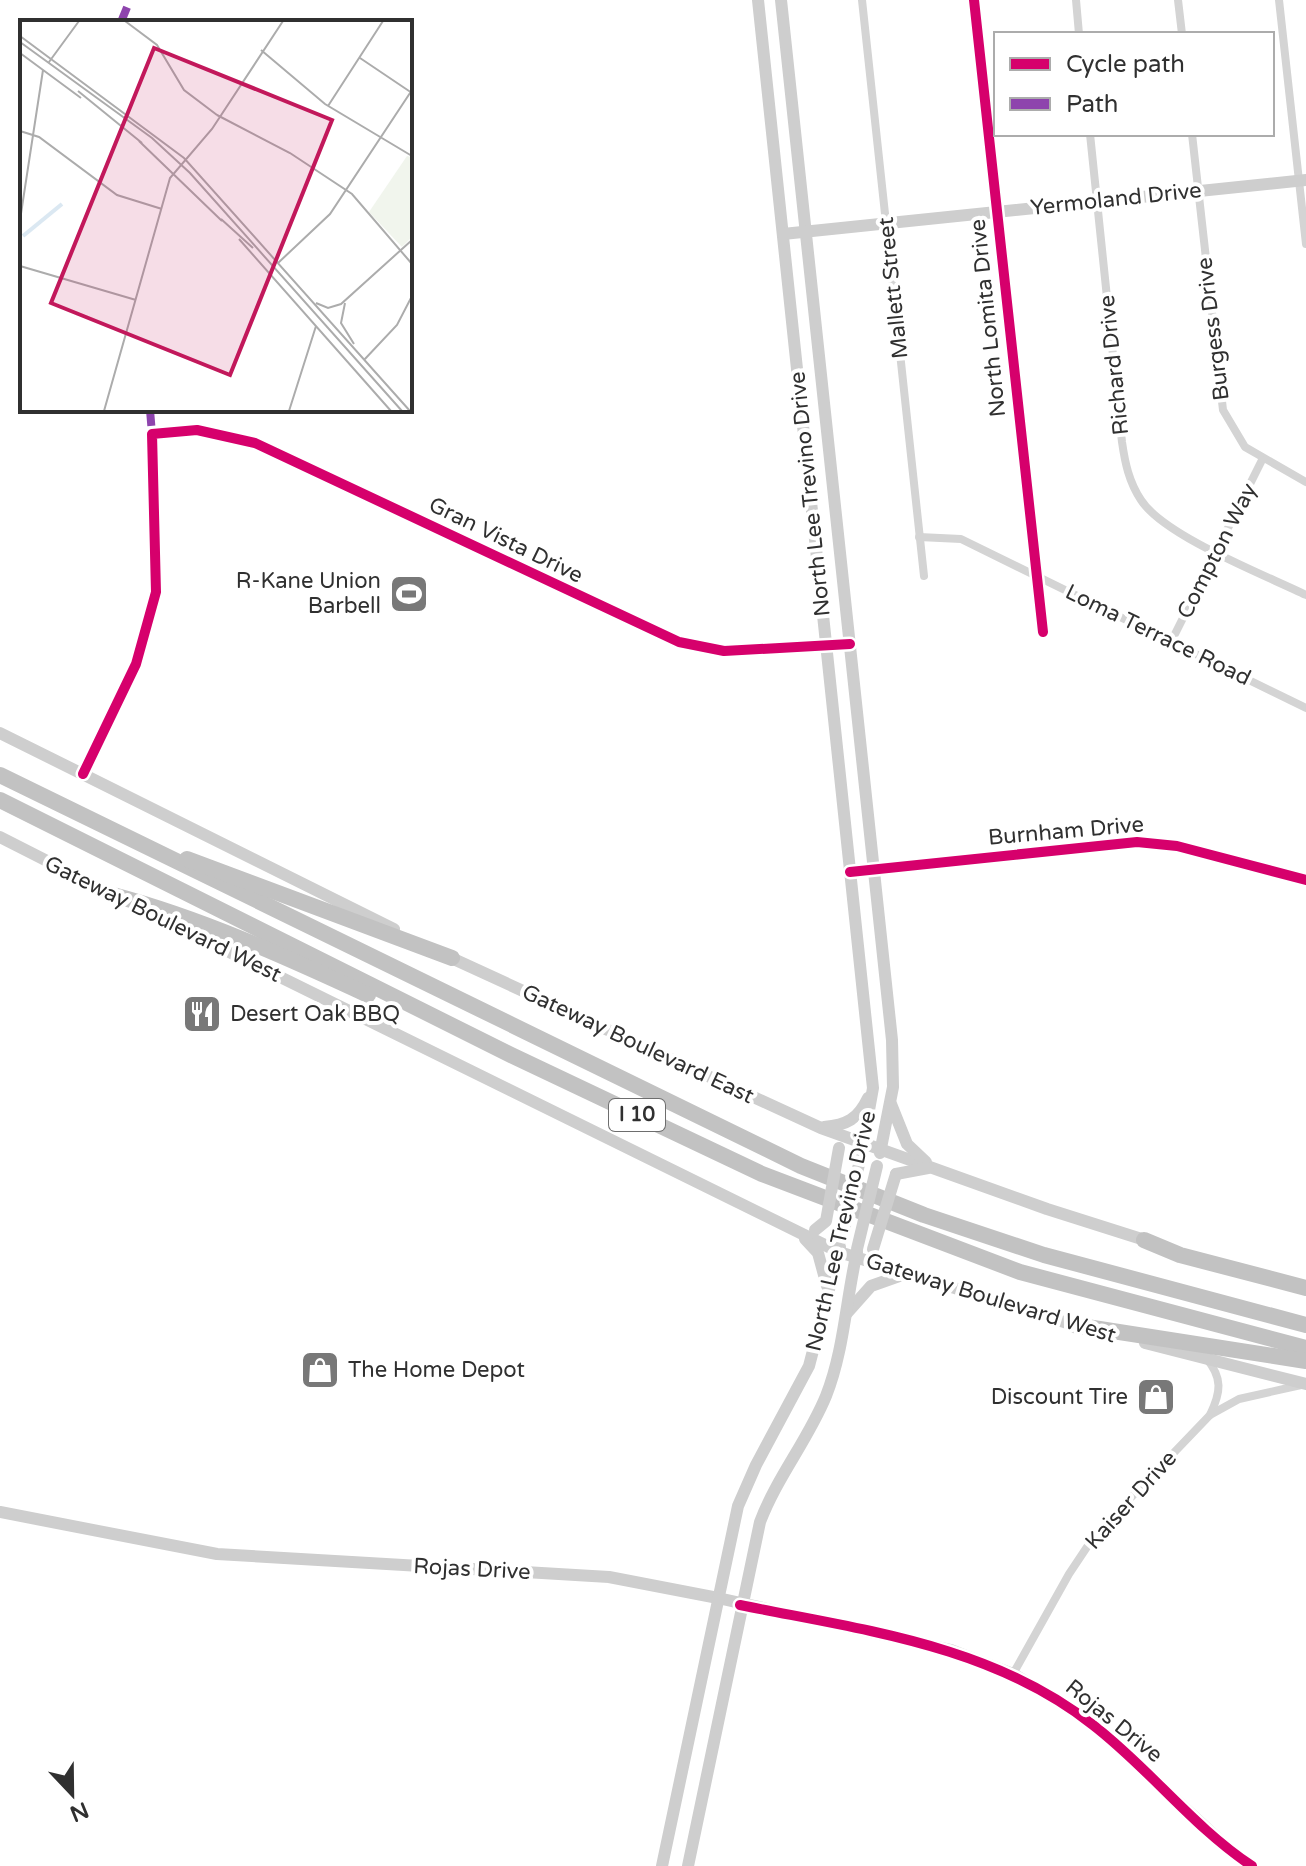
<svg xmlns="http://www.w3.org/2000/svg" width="1306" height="1866" font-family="'Varela Round',sans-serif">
  <rect width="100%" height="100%" fill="#fff"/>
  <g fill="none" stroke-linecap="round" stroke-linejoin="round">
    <g stroke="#d4d4d4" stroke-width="8">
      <path d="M862,0l62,576"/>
      <path d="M974,0l69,632"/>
      <path d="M1076,0l3,34"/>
      <path d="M1178,0l4,34"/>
      <path d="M1279,0l27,244"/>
      <path d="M1090,134l32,308c3,21 7,40 19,58 23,36 124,75 165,95"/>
      <path d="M1192,134l31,276 22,37 61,35"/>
      <path d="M919,537l42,2 345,169"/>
      <path d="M1171,642l91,-182"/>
      <path d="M83,774l53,-110 20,-72 -4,-158 45,-4 58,13 424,199 45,9 126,-7"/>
      <path d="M1206,1358c17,20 15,34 4,57"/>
      <path d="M1013,1674l56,-100 26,-39 115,-120 29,-16 62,-14"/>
    </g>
    <g stroke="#cecece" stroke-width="12">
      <path d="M758,0l115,1088 -13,72"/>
      <path d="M781,0l111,1040 1,47 -13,66"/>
      <path d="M783,234l523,-54"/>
      <path d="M0,733l394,196"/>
      <path d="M0,837l118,60"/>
      <path d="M850,872l287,-30 40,4 129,34"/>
      <path d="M146,911l693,341 241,75"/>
      <path d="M447,956l374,172 226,81 104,33"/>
      <path d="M891,1104l16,40 19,18"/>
      <path d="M824,1127c23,-2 34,-8 44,-29"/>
      <path d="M896,1174l32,-6"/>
      <path d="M805,1239l13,14 9,33"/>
      <path d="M847,1313l24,-27 31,-11"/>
      <path d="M1145,1343l161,41"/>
      <path d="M0,1512l217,42 392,23 109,21 233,52 62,24 57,34 41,32 117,108 24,18"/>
      <path d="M662,1866l76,-360 18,-41 53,-99 31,-119"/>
      <path d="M688,1866l72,-344c17,-45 48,-82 66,-126 18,-45 20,-97 31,-144"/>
    </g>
    <g stroke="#c2c2c2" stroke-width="16">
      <path d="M0,775l801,391 123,49 120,40 262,70"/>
      <path d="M0,800l511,255 251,119 258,98 286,76"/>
      <path d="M187,859l265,99"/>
      <path d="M113,895c87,23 173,62 255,100"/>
      <path d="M1144,1240l36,15 126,33"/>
      <path d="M1074,1325l232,36"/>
    </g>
    <g stroke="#cecece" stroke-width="12">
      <path d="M815,1230l11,-9 13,-73"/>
      <path d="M842,1239l18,-79"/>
      <path d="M857,1249l20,-83"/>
      <path d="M873,1249l23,-75"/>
    </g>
    <g stroke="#8e44ad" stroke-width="8" stroke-dasharray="16 8" stroke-linecap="butt">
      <path d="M121,22l9,-22"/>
      <path d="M150,410l2,24"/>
    </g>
    <g stroke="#fff" stroke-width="15">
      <g id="cycleway">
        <path d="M974,0l69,632"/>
        <path d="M83,774l53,-110 20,-72 -4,-158 45,-4 58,13 424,199 45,9 126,-7"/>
        <path d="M850,872l287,-30 40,4 129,34"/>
        <path d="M740,1605c123,25 252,40 353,120 56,43 100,102 159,141"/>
      </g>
    </g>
    <use href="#cycleway" stroke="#d6006c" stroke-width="10"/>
  </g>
  <defs>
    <g id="stadium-square" transform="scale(2)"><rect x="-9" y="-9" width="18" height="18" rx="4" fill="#787878" stroke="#fff"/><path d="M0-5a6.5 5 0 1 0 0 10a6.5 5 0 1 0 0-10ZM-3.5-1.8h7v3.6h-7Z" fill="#fff"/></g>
    <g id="restaurant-square" transform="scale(2)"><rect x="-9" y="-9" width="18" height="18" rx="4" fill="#787878" stroke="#fff"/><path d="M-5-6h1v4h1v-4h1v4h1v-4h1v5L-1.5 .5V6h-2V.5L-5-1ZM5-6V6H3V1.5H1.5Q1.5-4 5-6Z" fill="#fff"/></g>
    <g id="shop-square" transform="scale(2)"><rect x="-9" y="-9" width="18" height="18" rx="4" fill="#787878" stroke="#fff"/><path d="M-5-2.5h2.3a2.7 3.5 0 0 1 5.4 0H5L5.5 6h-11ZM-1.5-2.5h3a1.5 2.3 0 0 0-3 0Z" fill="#fff"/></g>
  </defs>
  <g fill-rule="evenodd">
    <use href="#stadium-square" x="409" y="594"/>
    <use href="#restaurant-square" x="202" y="1014"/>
    <use href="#shop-square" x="320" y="1370"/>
    <use href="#shop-square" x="1156" y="1397"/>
  </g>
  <g text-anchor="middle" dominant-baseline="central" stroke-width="8" stroke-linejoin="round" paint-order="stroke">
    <rect fill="#fff" stroke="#6e6e6e" stroke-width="2" x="609" y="1099" width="56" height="32" rx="6"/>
    <g font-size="20" font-weight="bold" fill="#303030">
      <text x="637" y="1115">I 10</text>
    </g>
    <g font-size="22" fill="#303030" stroke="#fff">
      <text transform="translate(1116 199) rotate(-6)">Yermoland Drive</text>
      <text transform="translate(893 288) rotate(-96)">Mallett Street</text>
      <text transform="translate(988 318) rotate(-96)">North Lomita Drive</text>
      <text transform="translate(1213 329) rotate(-97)">Burgess Drive</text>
      <text transform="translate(1114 365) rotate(-96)">Richard Drive</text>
      <text transform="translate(810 494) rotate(-96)">North Lee Trevino Drive</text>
      <text transform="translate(506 540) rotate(26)">Gran Vista Drive</text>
      <text transform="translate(1217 551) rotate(-63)">Compton Way</text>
      <text transform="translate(1158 635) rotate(26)">Loma Terrace Road</text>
      <text transform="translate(1066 831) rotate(-5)">Burnham Drive</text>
      <text transform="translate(163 919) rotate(26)">Gateway Boulevard West</text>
      <text transform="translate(638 1044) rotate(25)">Gateway Boulevard East</text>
      <text transform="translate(841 1231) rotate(-77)">North Lee Trevino Drive</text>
      <text transform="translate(991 1298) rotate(17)">Gateway Boulevard West</text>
      <text transform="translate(1131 1500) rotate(-48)">Kaiser Drive</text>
      <text transform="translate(472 1569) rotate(3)">Rojas Drive</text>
      <text transform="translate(1114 1721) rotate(39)">Rojas Drive</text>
    </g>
    <g font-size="22" fill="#303030" stroke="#fff" text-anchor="end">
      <text x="381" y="581">R-Kane Union<tspan x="381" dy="25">Barbell</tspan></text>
      <text x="230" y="1014" text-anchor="start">Desert Oak BBQ</text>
      <text x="348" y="1370" text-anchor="start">The Home Depot</text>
      <text x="1128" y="1397">Discount Tire</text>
    </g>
  </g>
  <g transform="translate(20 20)">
    <rect width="392" height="392" fill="#fff"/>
    <path d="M387,136l5,1v80l-10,10 -33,-35z" fill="#f1f5ed"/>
    <path fill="none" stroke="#dbe8f2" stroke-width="4" d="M3,216l39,-32"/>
    <path fill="none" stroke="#acacac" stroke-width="2" d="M105,1l32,24 27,45 33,25M0,16l164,122 226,253M0,22l132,96 38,35 212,238M241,30l64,54 87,52M0,33l61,45M340,38l52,35M29,42l30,-41M58,71l64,52M308,86l55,-85M197,95l73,38 62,41 60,70M0,111l19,6 78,58 45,14M119,121l83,80M201,199l32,29M0,200l23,-150M219,219l152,172M258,243l52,-49 82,-124M0,246l116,34M296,283l12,5 13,-4 71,-64M325,283l-4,20 13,21M344,340l33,-35 15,-29M84,391l66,-233 42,-49 71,-108M269,391l27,-85"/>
    <path fill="#c2185b" fill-opacity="0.15" stroke="#c2185b" stroke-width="4" d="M134,28l178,72 -102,255 -179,-72z"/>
    <rect width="392" height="392" fill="none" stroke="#303030" stroke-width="4"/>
  </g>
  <rect x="994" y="32" width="280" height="104" fill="#ffffff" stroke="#acacac" stroke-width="2"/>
  <rect x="1010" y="58" width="40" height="12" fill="#d6006c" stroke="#acacac" stroke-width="2"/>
  <text x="1066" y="72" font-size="24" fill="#303030">Cycle path</text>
  <rect x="1010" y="98" width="40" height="12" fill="#8e44ad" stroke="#acacac" stroke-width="2"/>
  <text x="1066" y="112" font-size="24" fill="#303030">Path</text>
  <g transform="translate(72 1794) rotate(158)" stroke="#ffffff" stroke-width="6" paint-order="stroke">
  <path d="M0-6L14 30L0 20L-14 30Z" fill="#303030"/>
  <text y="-12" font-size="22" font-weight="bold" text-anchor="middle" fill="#303030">N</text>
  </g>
</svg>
